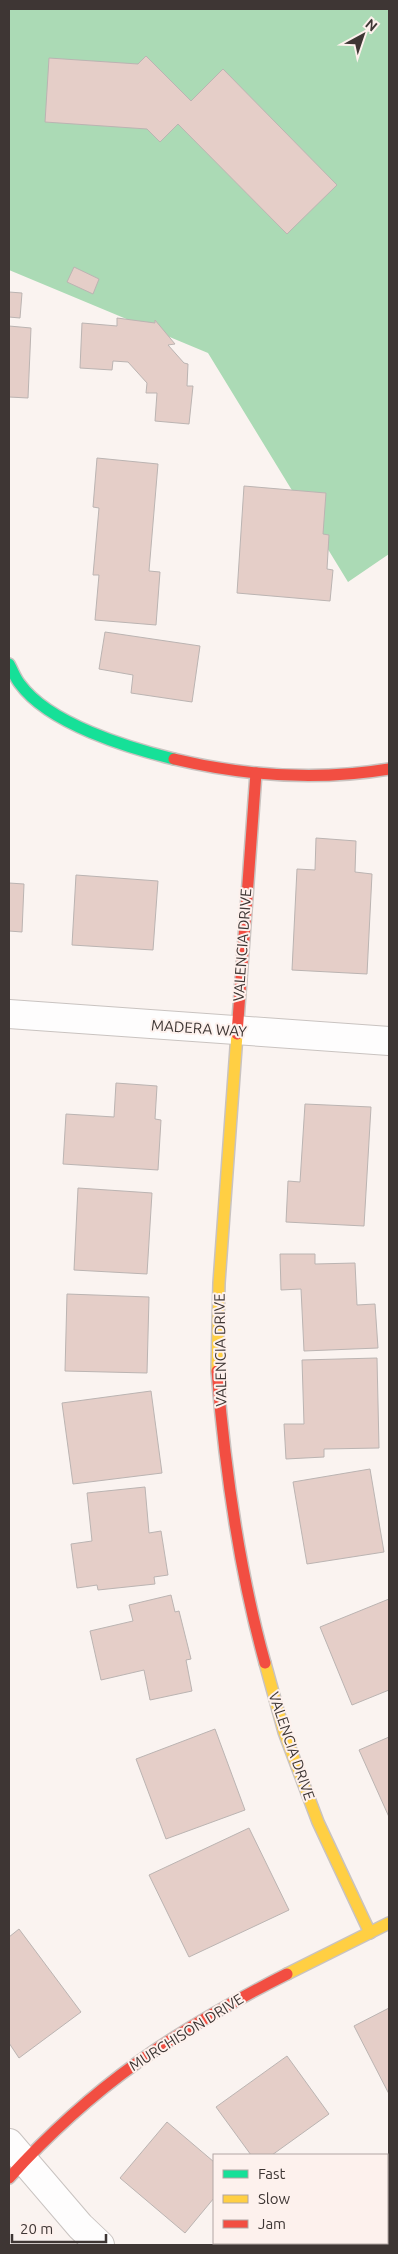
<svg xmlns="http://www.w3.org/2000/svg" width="398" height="2254" font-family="Ubuntu,sans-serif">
  <rect width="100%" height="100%" fill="#faf3f0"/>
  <path fill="#abdab5" d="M9,9h380v545l-41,28 -140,-229 -199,-83z"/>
  <g fill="#e5cec8" stroke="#bbb4b2">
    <path d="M146,56l45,45 32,-32 114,116 -50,49 -109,-110 -18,18 -13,-13 -102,-7 4,-64 89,6z"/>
    <path d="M74,267l25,12 -6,15 -26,-12z"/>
    <path d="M9,292l13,1 -2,25 -11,-1z"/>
    <path d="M117,318l38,5v-3l20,24 -7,1 16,18 4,1 -1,22h6l-4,38 -34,-3 2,-28h-11l1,-10 -19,-21 -15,-1 -1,9 -32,-2 2,-45 35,3z"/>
    <path d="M9,326l22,2 -3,70 -19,-1z"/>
    <path d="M97,458l61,6 -9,107 11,1 -4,53 -61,-5 4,-45h-6l6,-67 -6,-1z"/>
    <path d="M244,486l82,7 -3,41 6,1 -2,34 6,1 -3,31 -93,-8z"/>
    <path d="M105,632l95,14 -8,56 -61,-9 2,-18 -34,-6z"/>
    <path d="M316,838l40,3 -1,31 17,2 -5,100 -75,-4 5,-101 18,1z"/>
    <path d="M76,875l82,6 -5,69 -81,-5z"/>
    <path d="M9,883l15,1 -2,48 -13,-1z"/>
    <path d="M116,1083l41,3 -2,33 6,1 -3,50 -95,-6 3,-50 48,3z"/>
    <path d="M305,1104l66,3 -7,119 -78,-4 2,-41 12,1z"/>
    <path d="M78,1188l74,5 -5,81 -73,-4z"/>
    <path d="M280,1254h35v10l40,-1 2,42 18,-1 3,44 -74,3 -3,-62 -20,1z"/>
    <path d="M67,1294l82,3 -2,76 -82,-2z"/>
    <path d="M377,1358l2,90 -55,1v8l-38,2 -2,-35h20l-2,-64z"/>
    <path d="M151,1391l11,82 -89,11 -11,-81z"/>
    <path d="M370,1469l14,83 -77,12 -14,-82z"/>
    <path d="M145,1487l4,46 12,-2 7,44 -14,2 1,7 -57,6 -1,-5 -20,3 -6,-44 21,-3 -5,-48z"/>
    <path d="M171,1595l4,17 4,-1 12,48 -5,1 6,31 -42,9 -6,-30 -43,10 -11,-49 43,-10 -4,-16z"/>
    <path d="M389,1599v91l-37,15 -32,-78z"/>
    <path d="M215,1729l30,81 -79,29 -30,-80z"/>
    <path d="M389,1737v80l-30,-67z"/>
    <path d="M249,1828l40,82 -100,47 -40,-82z"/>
    <path d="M19,1929l62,83 -62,46 -10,-15v-106z"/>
    <path d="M389,2008v86l-35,-68z"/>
    <path d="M287,2056l42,58 -57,41h-21l-35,-48z"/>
    <path d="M167,2122l47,40v36l-29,35 -65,-55z"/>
    <path d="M389,2195v50h-8l-1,-2h7v-47z"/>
    <path d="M249,2243h92l-1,2h-92z"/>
  </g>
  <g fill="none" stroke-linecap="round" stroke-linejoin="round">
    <g stroke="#c9c3c0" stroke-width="30">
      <g id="street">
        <path d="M9,1014l380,27"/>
        <path d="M9,2143l71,83 20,19"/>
      </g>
    </g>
    <g stroke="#c9c3c0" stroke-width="14">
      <path id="fast" d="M9,664c4,7 6,14 11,20 29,40 109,64 154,75"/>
    </g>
    <g stroke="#c9c3c0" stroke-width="14">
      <g id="slow">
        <path d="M217,1371l2,-88 18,-249"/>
        <path d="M265,1663l19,69 34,90 52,111"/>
        <path d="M287,1974l102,-51"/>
      </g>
    </g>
    <g stroke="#c9c3c0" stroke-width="14">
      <g id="jam">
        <path d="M174,759c71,17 143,22 215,10"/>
        <path d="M237,1034l19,-261"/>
        <path d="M217,1371c8,98 21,196 48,292"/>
        <path d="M9,2178c84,-93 167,-148 278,-204"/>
      </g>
    </g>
    <use href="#street" stroke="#fefdfd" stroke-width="28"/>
    <use href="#fast" stroke="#16e098" stroke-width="11"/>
    <use href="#slow" stroke="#ffcf43" stroke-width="11"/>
    <use href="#jam" stroke="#f24e42" stroke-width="11"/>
  </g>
  <g text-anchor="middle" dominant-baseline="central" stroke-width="4" stroke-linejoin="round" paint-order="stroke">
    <g font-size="15" fill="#3e3634" stroke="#fdf1ed">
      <text transform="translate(242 945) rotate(-86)">VALENCIA DRIVE</text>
      <text transform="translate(199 1028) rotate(4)">MADERA WAY</text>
      <text transform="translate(220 1350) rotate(-91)">VALENCIA DRIVE</text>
      <text transform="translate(292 1746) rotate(71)">VALENCIA DRIVE</text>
      <text transform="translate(186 2032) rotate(-32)">MURCHISON DRIVE</text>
    </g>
  </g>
  <rect width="398" height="2254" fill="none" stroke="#3e3634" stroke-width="20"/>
  <rect x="213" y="2154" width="175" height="90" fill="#fdf1ed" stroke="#b1a6a3"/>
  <rect x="223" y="2170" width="25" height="8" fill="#16e098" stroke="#b1a6a3"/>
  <text x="258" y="2179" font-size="15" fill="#3e3634">Fast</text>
  <rect x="223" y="2195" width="25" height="8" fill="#ffcf43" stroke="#b1a6a3"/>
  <text x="258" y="2204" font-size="15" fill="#3e3634">Slow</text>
  <rect x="223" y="2220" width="25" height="8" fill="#f24e42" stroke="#b1a6a3"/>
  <text x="258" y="2229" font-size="15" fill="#3e3634">Jam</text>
  <g transform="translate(363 35) rotate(40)" stroke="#fdf1ed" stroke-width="4" paint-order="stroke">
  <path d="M0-4L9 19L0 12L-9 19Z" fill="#3e3634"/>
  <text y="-8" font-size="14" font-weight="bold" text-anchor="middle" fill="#3e3634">N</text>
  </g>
  <path d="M12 2234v8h94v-8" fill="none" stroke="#3e3634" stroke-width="2.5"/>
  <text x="20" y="2234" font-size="15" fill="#3e3634" stroke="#fdf1ed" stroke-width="4" paint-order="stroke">20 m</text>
</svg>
